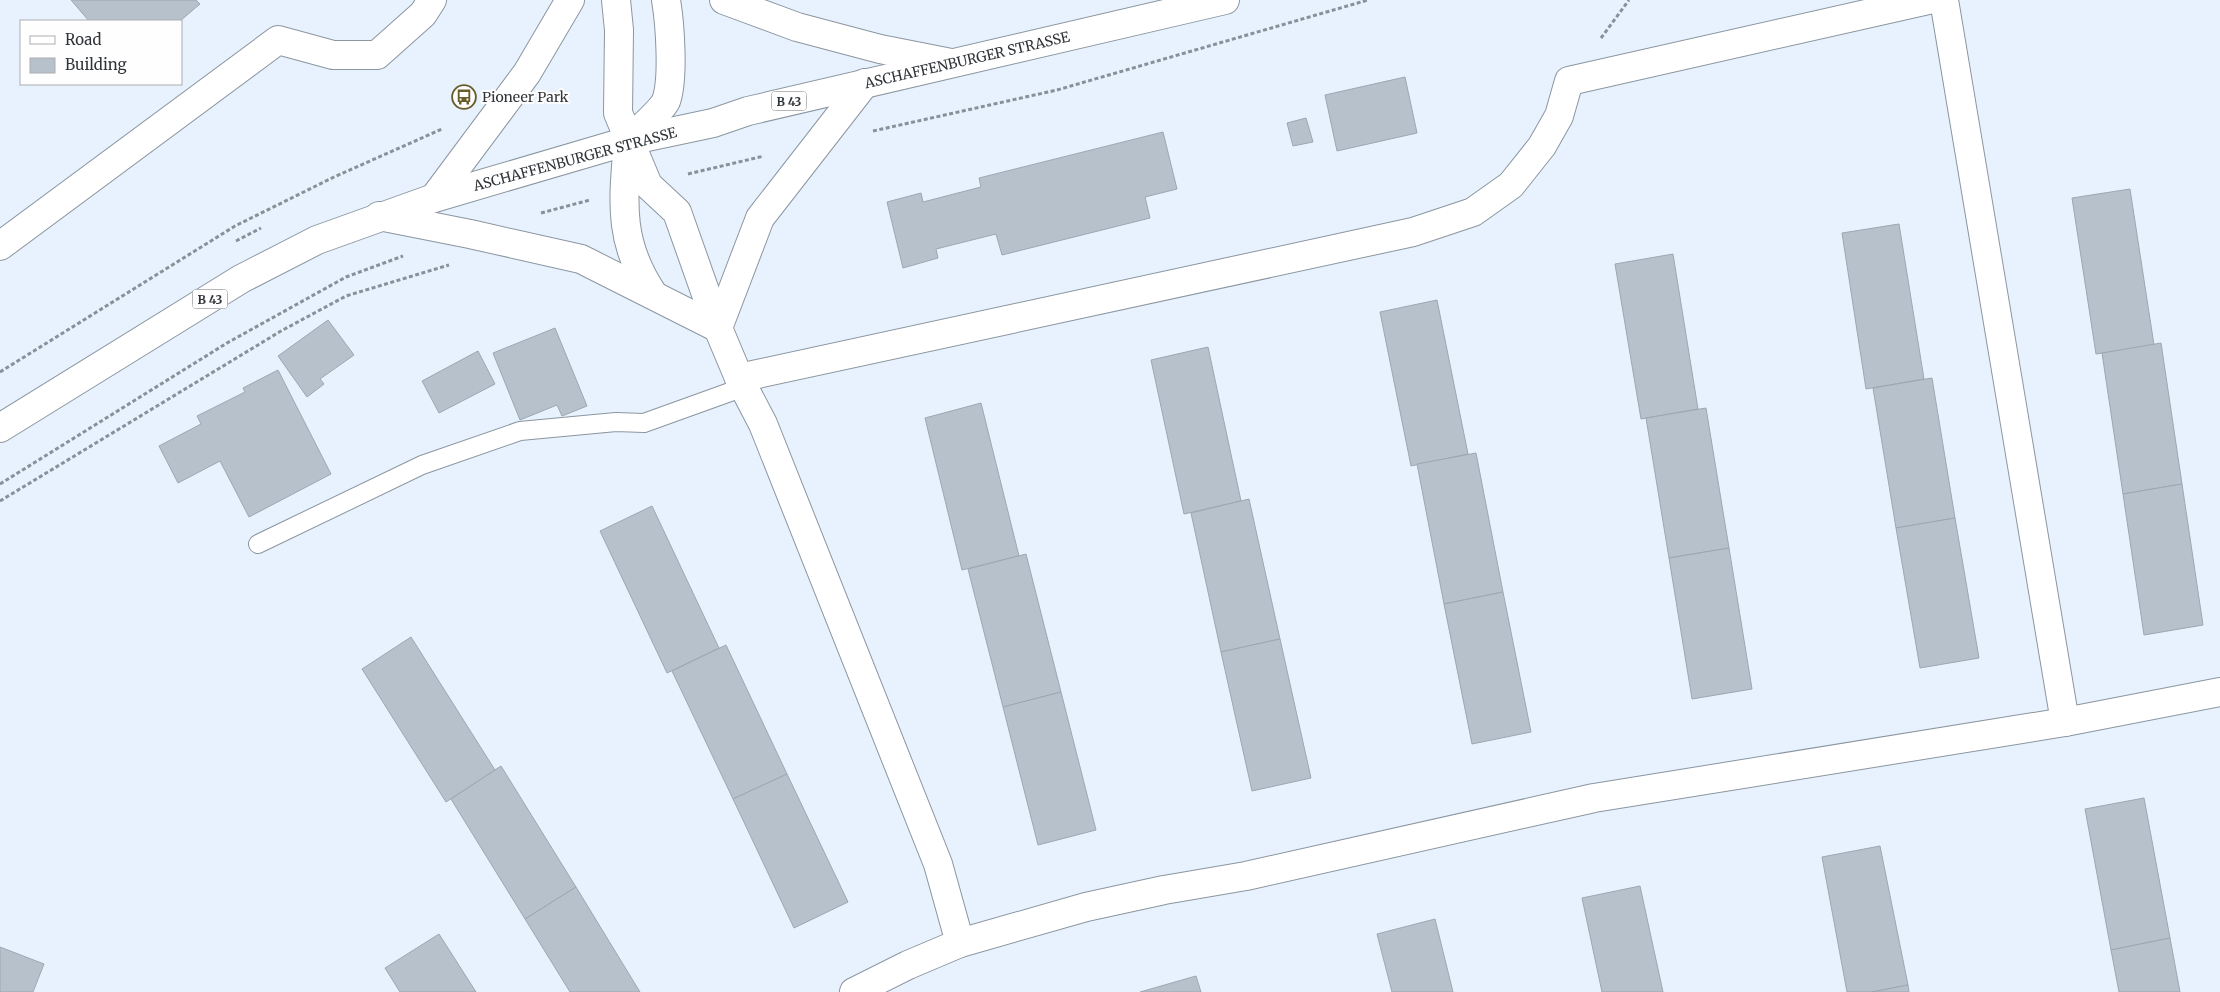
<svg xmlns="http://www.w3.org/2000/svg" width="2220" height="992" font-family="Merriweather,serif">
  <rect width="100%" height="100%" fill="#e7f2fe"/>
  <g fill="#b6c1cc" stroke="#9ca7b2">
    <path d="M71,0h125l4,4 -20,17h-91z"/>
    <path d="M1405,77l12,56 -80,18 -12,-56z"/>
    <path d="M1306,118l7,24 -20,4 -6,-23z"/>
    <path d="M1163,132l14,57 -32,8 5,21 -148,37 -6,-21 -60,15 2,9 -35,10 -16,-66 34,-9 2,9 58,-15 -2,-9z"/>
    <path d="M2130,189l24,156 -58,9 -24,-156z"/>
    <path d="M1899,224l25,155 -58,10 -24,-156z"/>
    <path d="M1673,254l25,155 -57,10 -26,-155z"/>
    <path d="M1437,300l31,154 -57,12 -31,-154z"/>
    <path d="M328,320l26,35 -34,24 4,5 -17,13 -29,-41z"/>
    <path d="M555,328l32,78 -25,10 -5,-11 -37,15 -27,-67z"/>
    <path d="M2161,343l21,141 -59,10 -21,-141z"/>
    <path d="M1208,347l33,154 -57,13 -33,-154z"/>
    <path d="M478,351l17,33 -56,29 -17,-32z"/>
    <path d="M278,370l53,104 -82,43 -29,-56 -42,22 -19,-37 42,-22 -4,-8 48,-24 -2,-4z"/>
    <path d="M1932,378l23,140 -59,10 -23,-140z"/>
    <path d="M981,403l38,153 -57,14 -37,-152z"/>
    <path d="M1706,408l23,140 -60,10 -23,-140z"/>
    <path d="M1476,453l27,139 -59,12 -27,-140z"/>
    <path d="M2182,484l21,141 -59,10 -21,-141z"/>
    <path d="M1249,499l31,140 -59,13 -30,-139z"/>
    <path d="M652,506l67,142 -52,25 -67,-142z"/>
    <path d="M1955,518l24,140 -59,10 -24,-140z"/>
    <path d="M1729,548l23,141 -60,10 -23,-141z"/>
    <path d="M1026,554l35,138 -58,15 -35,-138z"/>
    <path d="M1503,592l28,140 -59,12 -28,-140z"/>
    <path d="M411,637l84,133 -49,32 -84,-133z"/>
    <path d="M1280,639l31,139 -59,13 -31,-139z"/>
    <path d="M726,645l61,129 -54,25 -61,-128z"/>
    <path d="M1061,692l35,138 -58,15 -35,-138z"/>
    <path d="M501,766l75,121 -51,32 -74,-120z"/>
    <path d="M787,774l61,128 -54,26 -61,-129z"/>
    <path d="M2144,798l26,140 -59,12 -26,-141z"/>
    <path d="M1880,846l28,139 -36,7h-25l-25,-135z"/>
    <path d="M1640,886l23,106h-61l-20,-94z"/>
    <path d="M576,887l64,105h-70l-45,-73z"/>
    <path d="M1435,919l18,73h-61l-15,-58z"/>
    <path d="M439,934l37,58h-76l-15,-24z"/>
    <path d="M2170,938l10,54h-61l-8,-42z"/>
    <path d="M0,947l44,17 -11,28h-33z"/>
    <path d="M1196,976l5,16h-61z"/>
    <path d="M1908,985l1,7h-37z"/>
  </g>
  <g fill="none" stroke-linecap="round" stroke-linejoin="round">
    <g stroke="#8b96a0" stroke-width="20">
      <path id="service" d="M258,544l164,-79 98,-34 96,-9 28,1 100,-36"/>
    </g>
    <g stroke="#8b96a0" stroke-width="30">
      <g id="minor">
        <path d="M616,0l3,30 -1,83 30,72 29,27 41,116 21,50 24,46 175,440 22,79 -52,22 -54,27"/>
        <path d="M724,0l73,27 83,22 71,14"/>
        <path d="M1944,0l121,722 155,-30"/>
        <path d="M628,141c8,-8 34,-31 38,-40 8,-22 4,-77 0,-101"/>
        <path d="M628,142c-5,60 -10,100 25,152"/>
        <path d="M434,198l93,-125 43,-73"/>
        <path d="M379,216l91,18 111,25 137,69"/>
        <path d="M0,246l278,-206 55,15h44l46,-41 9,-14"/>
        <path d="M718,328l42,-110 105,-135"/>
        <path d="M739,378l674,-146 60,-20 38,-27 31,-39 17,-30 10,-35 359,-81"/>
        <path d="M960,943l126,-36 78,-17 82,-14 348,-78 471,-76"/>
      </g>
    </g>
    <g stroke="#8b96a0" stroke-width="30">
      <path id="primary" d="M0,428l241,-149 76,-39 117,-42 194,-57 85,-18 35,-12 477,-111"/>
    </g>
    <g stroke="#889098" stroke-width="3" stroke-dasharray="4 2.5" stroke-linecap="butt">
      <path d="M1601,38l28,-38"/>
      <path d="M873,131l184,-41 311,-90"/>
      <path d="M688,174l76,-18"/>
      <path d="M541,213l49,-13"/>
      <path d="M236,241l25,-13"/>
      <path d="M0,372l235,-146 99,-49 108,-48"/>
      <path d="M0,484l227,-141 119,-66 57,-21"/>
      <path d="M0,501l281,-170 65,-35 103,-31"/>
    </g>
    <use href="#service" stroke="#fff" stroke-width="18"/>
    <use href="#minor" stroke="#fff" stroke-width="28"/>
    <use href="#primary" stroke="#fff" stroke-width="28"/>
  </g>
  <defs>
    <g id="bus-ring" transform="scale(1.25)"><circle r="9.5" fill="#fefefe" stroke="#695e2b" stroke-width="1.5"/><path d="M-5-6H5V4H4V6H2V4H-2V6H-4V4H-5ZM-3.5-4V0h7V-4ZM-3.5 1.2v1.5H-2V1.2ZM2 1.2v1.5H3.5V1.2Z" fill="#695e2b"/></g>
  </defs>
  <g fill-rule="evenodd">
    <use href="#bus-ring" x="464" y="97"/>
  </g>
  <g text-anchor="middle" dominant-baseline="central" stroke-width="4" stroke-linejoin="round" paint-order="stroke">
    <g fill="#fefefe" stroke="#6e7174" stroke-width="1">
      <rect x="771.5" y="91.5" width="35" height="19" rx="4"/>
      <rect x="192.5" y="289.5" width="35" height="19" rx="4"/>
    </g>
    <g font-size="12" font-weight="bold" fill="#303439">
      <text x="789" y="101">B 43</text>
      <text x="210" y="299">B 43</text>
    </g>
    <g font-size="14" fill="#303439" stroke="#fefefe">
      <text transform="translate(967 60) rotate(-13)">ASCHAFFENBURGER STRASSE</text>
      <text transform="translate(575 159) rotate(-15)">ASCHAFFENBURGER STRASSE</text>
    </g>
    <g font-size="14" fill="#303439" stroke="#fefefe" text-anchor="start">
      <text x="482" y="97">Pioneer Park</text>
    </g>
  </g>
  <rect x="20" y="20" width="162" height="65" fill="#fefefe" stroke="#acadaf"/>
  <rect x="30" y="36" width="25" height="8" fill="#ffffff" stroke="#acadaf"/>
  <text x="65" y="45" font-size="15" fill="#303439">Road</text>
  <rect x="30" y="58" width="25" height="15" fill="#b6c1cc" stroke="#acadaf"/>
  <text x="65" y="70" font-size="15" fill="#303439">Building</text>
</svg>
